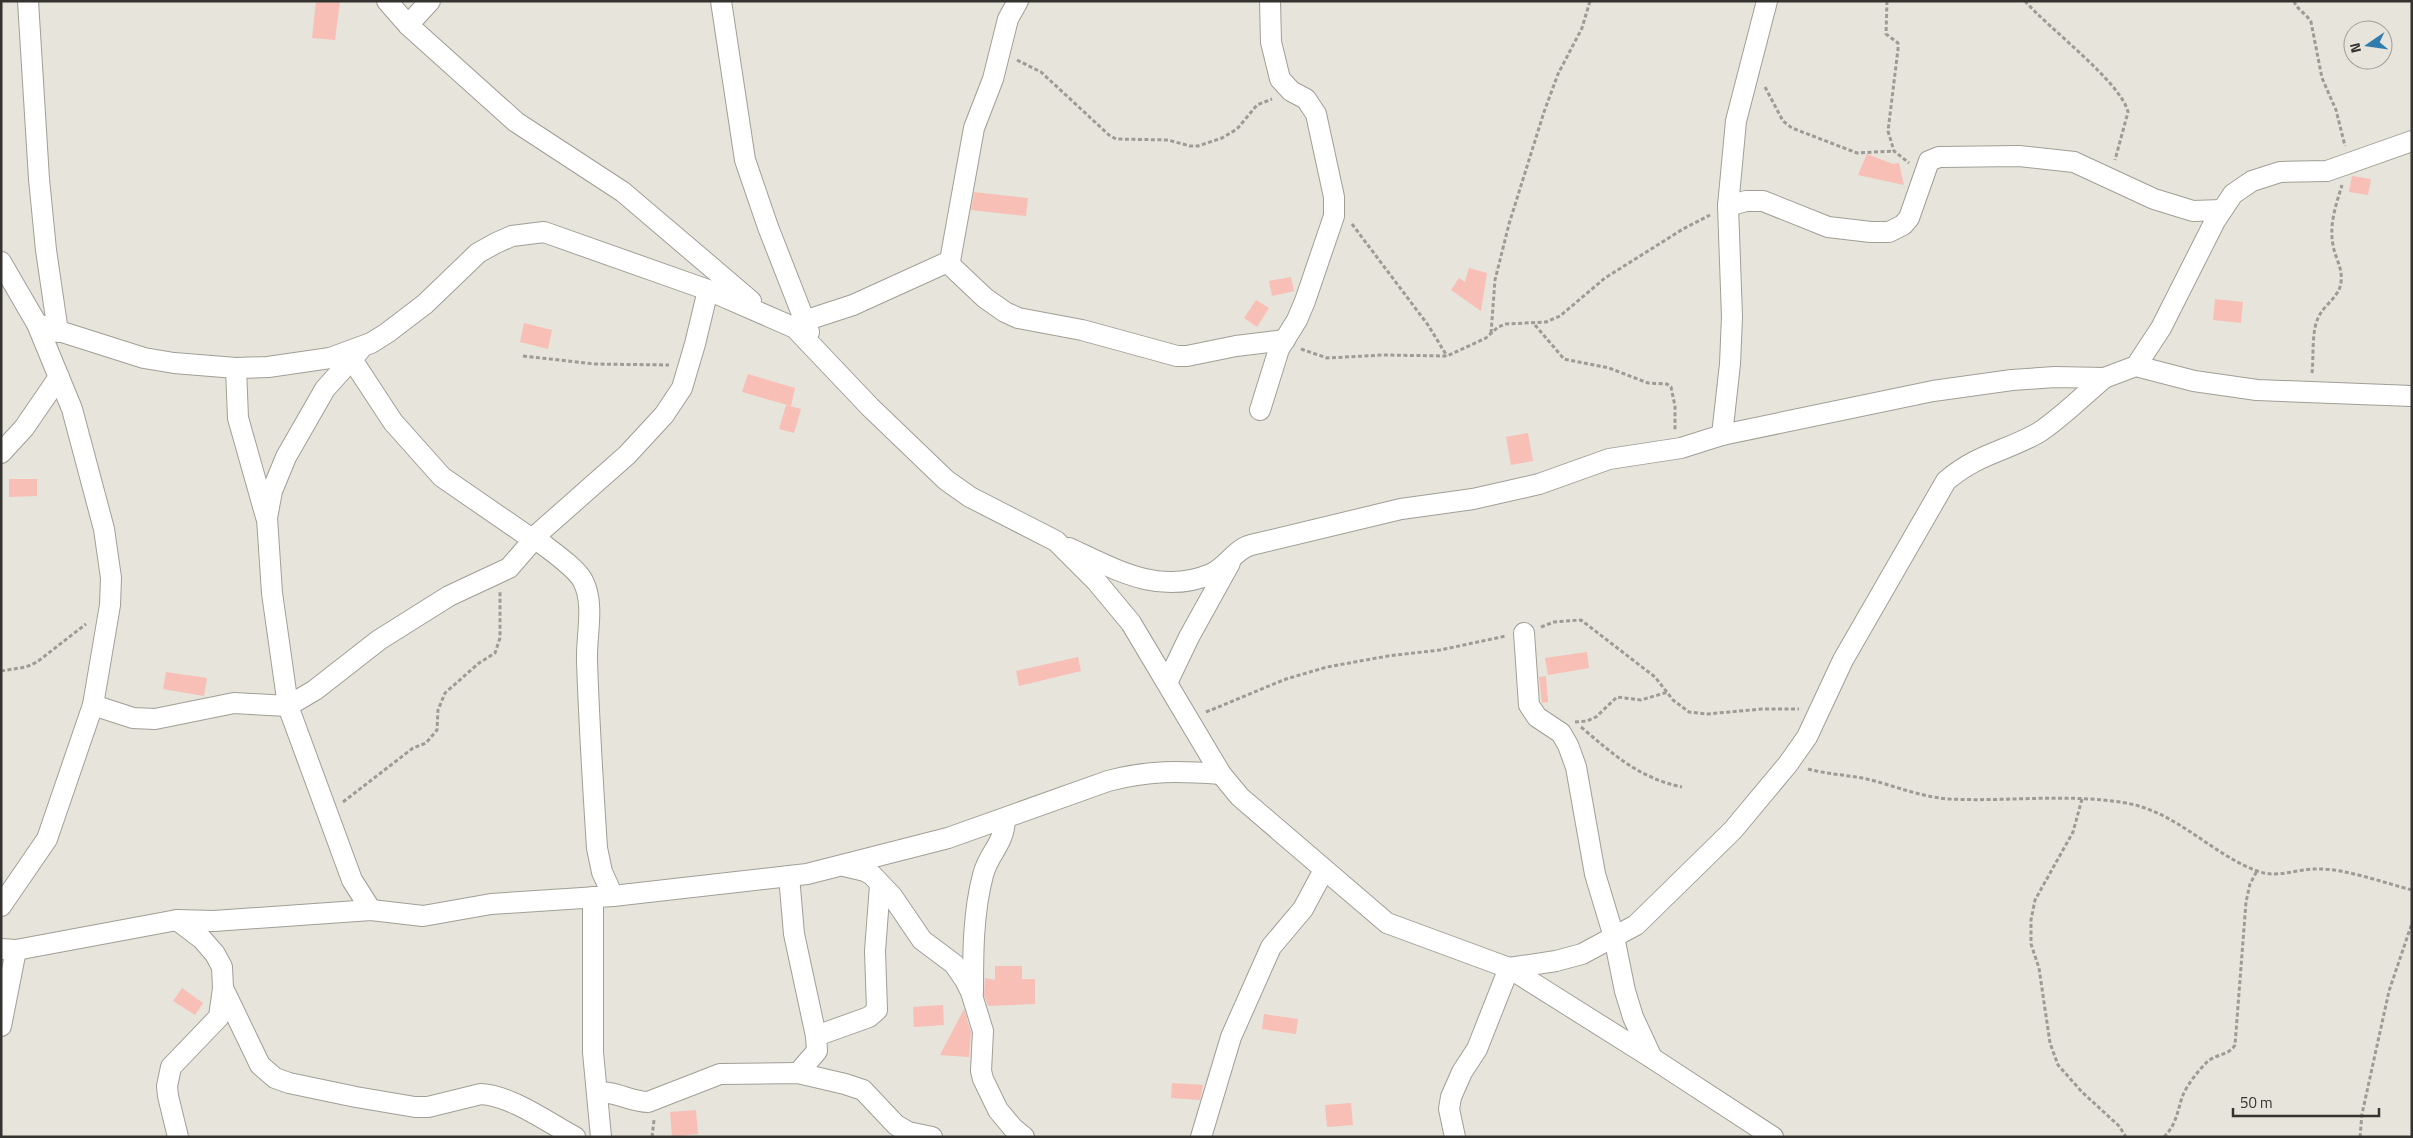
<svg xmlns="http://www.w3.org/2000/svg" width="2413" height="1138" font-family="'Titillium Web',sans-serif">
  <rect width="100%" height="100%" fill="#e6e4db"/>
  <g fill="#f8bfb6">
    <path d="M316,1h24l-5,39 -23,-2z"/>
    <path d="M1867,154l26,10 6,-1 5,22 -46,-10z"/>
    <path d="M2352,176l19,3 -3,16 -19,-3z"/>
    <path d="M974,192l54,6 -2,18 -55,-6z"/>
    <path d="M1469,268l18,5 -6,38 -30,-21 8,-12 6,4z"/>
    <path d="M1291,277l3,14 -22,5 -3,-15z"/>
    <path d="M2215,299l28,3 -2,21 -28,-3z"/>
    <path d="M1256,300l13,8 -12,19 -13,-9z"/>
    <path d="M524,323l28,7 -4,19 -28,-7z"/>
    <path d="M748,374l47,14 -4,18 -49,-14z"/>
    <path d="M786,405l15,4 -7,24 -15,-4z"/>
    <path d="M1528,433l5,28 -22,4 -5,-28z"/>
    <path d="M9,479h28v17l-28,1z"/>
    <path d="M1587,652l2,16 -41,7 -3,-17z"/>
    <path d="M1078,657l3,14 -62,15 -3,-15z"/>
    <path d="M166,672l41,6 -3,18 -41,-7z"/>
    <path d="M1546,676l2,26 -6,1 -3,-26z"/>
    <path d="M995,966h27v13h13v25l-47,2 -4,-11 1,-17 10,2z"/>
    <path d="M182,988l21,15 -8,12 -22,-14z"/>
    <path d="M943,1005l1,20 -30,2 -1,-20z"/>
    <path d="M964,1009l7,23 -2,25 -29,-2z"/>
    <path d="M1264,1014l34,5 -2,15 -34,-5z"/>
    <path d="M1172,1083l31,2 -3,15 -29,-2z"/>
    <path d="M1351,1103l2,22 -26,2 -2,-22z"/>
    <path d="M696,1110l2,24 -26,3 -2,-25z"/>
  </g>
  <g fill="none" stroke-linecap="round" stroke-linejoin="round">
    <g stroke="#a09f96" stroke-width="22">
      <g id="minor">
        <path d="M28,1l11,178 7,71 12,82"/>
        <path d="M387,1l21,24 108,97 107,70 128,109"/>
        <path d="M721,1l24,159 23,67 41,105"/>
        <path d="M408,25l22,-24"/>
        <path d="M1728,206l18,-5h17l65,26 43,5h18l14,-7 6,-7 20,-57 10,-4 80,-1 55,6 80,37 39,12 29,-1"/>
        <path d="M1,262l36,62 35,85 32,120 7,49 -1,27 -17,100 -46,134 -46,67"/>
        <path d="M948,263l37,35 20,14 13,6 64,12 95,26h10l49,-10 49,-6"/>
        <path d="M804,321l49,-16 97,-44 24,-133 19,-49 15,-60 10,-18"/>
        <path d="M37,324l107,34 30,5 62,5 32,-1 62,-9 41,-15 16,-10 38,-29 53,-51 18,-10 16,-7 32,-4 164,58 87,38 75,79 76,73 24,17 86,44 41,41 34,41 90,151 19,23 147,126 122,45 143,90 121,79"/>
        <path d="M360,350l-35,39 -39,68 -14,34 -5,27 5,75 16,113 64,174 19,30"/>
        <path d="M351,358l42,64 49,55 90,62 3,-1c13,11 41,29 48,43 12,23 3,55 4,80 2,62 6,125 10,187l5,24 11,24"/>
        <path d="M2136,366l25,-38 54,-107 18,-27 19,-13 28,-9 47,-1 85,-30"/>
        <path d="M236,368l2,50 28,99"/>
        <path d="M1260,410l19,-61 18,-29 8,-19 29,-85v-19l-18,-83 -10,-15 -15,-8 -11,-12 -9,-37 -1,-41"/>
        <path d="M1722,435l8,-71 2,-47 -4,-111 8,-85 31,-120"/>
        <path d="M1,453l23,-25 35,-51"/>
        <path d="M532,539l95,-84 37,-40 18,-27 13,-44 13,-54"/>
        <path d="M1069,548c46,21 90,48 142,26 16,-7 24,-25 40,-29l150,-36 72,-10 66,-15 70,-25 72,-11 41,-13 211,-44 79,-11 43,-3 49,1 32,-12 58,15 63,9 155,6"/>
        <path d="M1524,633l5,72 8,12 24,16 7,12 8,22 19,107 19,63 11,54 8,26 19,41"/>
        <path d="M1168,681l21,-44 41,-74"/>
        <path d="M93,705l40,13 22,1 79,-16 54,3 27,-16 64,-50 70,-44 60,-28 26,-30"/>
        <path d="M844,866l21,5 7,4 20,21 30,44 32,24 11,16 6,12 12,39 -2,40 2,8 15,31 15,18 11,9"/>
        <path d="M789,876l5,58 22,102 1,15 -19,22"/>
        <path d="M593,897v155l8,85"/>
        <path d="M177,920l25,19 13,15 7,13 1,21 37,77 15,13 14,5 67,14 59,10h13l53,-13c31,2 66,28 94,43"/>
        <path d="M1,949l15,1 161,-30 37,1 157,-11 52,6 68,-12 122,-8 194,-22 141,-36 160,-57c41,-11 71,-10 113,-7"/>
        <path d="M973,993c0,-39 0,-80 10,-118 6,-23 21,-30 22,-56"/>
        <path d="M1,1026l15,-76"/>
        <path d="M816,1036l53,-19 8,-7 -2,-59 5,-66"/>
        <path d="M598,1093c16,-3 32,9 50,9l72,-28 78,-1 47,11 18,6 33,35 12,7 24,5"/>
        <path d="M178,1137l-10,-41 -1,-10 4,-19 48,-50 4,-29"/>
        <path d="M1201,1137l30,-100 40,-90 32,-38 21,-39"/>
        <path d="M1455,1137l-6,-28 2,-12 11,-25 15,-23 32,-81 47,-7 26,-7 54,-29 97,-95 55,-66 19,-27 36,-77 103,-179c31,-27 58,-29 92,-48 21,-13 47,-39 66,-55"/>
      </g>
    </g>
    <g stroke="#9d9b95" stroke-width="3" stroke-dasharray="4 2.5" stroke-linecap="butt">
      <path d="M1887,1l-1,33 12,9v6l-10,82 6,20 15,12"/>
      <path d="M2025,1c23,27 96,81 103,111l-13,48"/>
      <path d="M2294,1c3,9 12,12 17,21l11,56 14,32 9,36"/>
      <path d="M1017,60l24,12 68,63 7,4 52,1 22,6h8l24,-8 15,-9 20,-24 15,-6"/>
      <path d="M1765,87l18,34 9,7 65,25 37,-2"/>
      <path d="M1352,224l76,101 19,31"/>
      <path d="M1535,325l29,34 45,9 39,15 19,1 4,3 4,19v25"/>
      <path d="M1491,333l4,-53 14,-56 35,-112 14,-38 24,-46 8,-27"/>
      <path d="M1301,349l26,9 56,-3 64,1 39,-18 12,-11 8,-3 40,-2 14,-6 45,-38 78,-49 27,-14"/>
      <path d="M523,356l72,8 74,1"/>
      <path d="M2312,373c2,-17 -1,-42 7,-57 6,-12 21,-20 22,-34 2,-14 -6,-24 -8,-37 -4,-21 3,-40 9,-60"/>
      <path d="M1541,627l13,-5 27,-2 74,57 18,23 16,12 18,2 55,-5h37"/>
      <path d="M1,671l25,-4 11,-5 49,-38"/>
      <path d="M1206,712l80,-33 41,-12 61,-11 52,-6 66,-14"/>
      <path d="M1575,722l12,-1 9,-4 21,-20 24,3 27,-8"/>
      <path d="M1581,727c33,28 58,51 101,60"/>
      <path d="M1808,769c22,6 45,6 67,12 25,7 48,16 74,18 59,3 118,-6 177,4 51,9 84,50 131,68 22,8 40,-3 63,-2 26,0 65,14 92,21"/>
      <path d="M2082,799l-9,33 -38,68 -4,20v24l8,24 11,75 8,22 24,27 37,34 7,11"/>
      <path d="M343,802l70,-54 13,-5 11,-13 1,-20 7,-17 34,-30 16,-10 5,-15v-46"/>
      <path d="M652,1137l2,-17"/>
      <path d="M2164,1137c13,-13 13,-26 19,-42 4,-10 15,-24 23,-32 8,-9 23,-7 29,-18l11,-143 4,-18 7,-13"/>
      <path d="M2360,1137l2,-23 27,-123 23,-68"/>
    </g>
    <use href="#minor" stroke="#fff" stroke-width="20"/>
  </g>
  <rect width="2413" height="1138" fill="none" stroke="#343330" stroke-width="5"/>
  <g transform="translate(2368 45) rotate(257)"><circle r="24" fill="#e6e4db" stroke="#9f9d97"/>
  <path d="M0-4L9 19L0 12L-9 19Z" fill="#317caf"/>
  <text y="-8" font-size="14" font-weight="bold" text-anchor="middle" fill="#343330">N</text>
  </g>
  <path d="M2233 1108v8h146v-8" fill="none" stroke="#343330" stroke-width="2.5"/>
  <text x="2240" y="1108" font-size="15" fill="#343330" stroke="#e6e4db" stroke-width="4" paint-order="stroke">50 m</text>
</svg>
